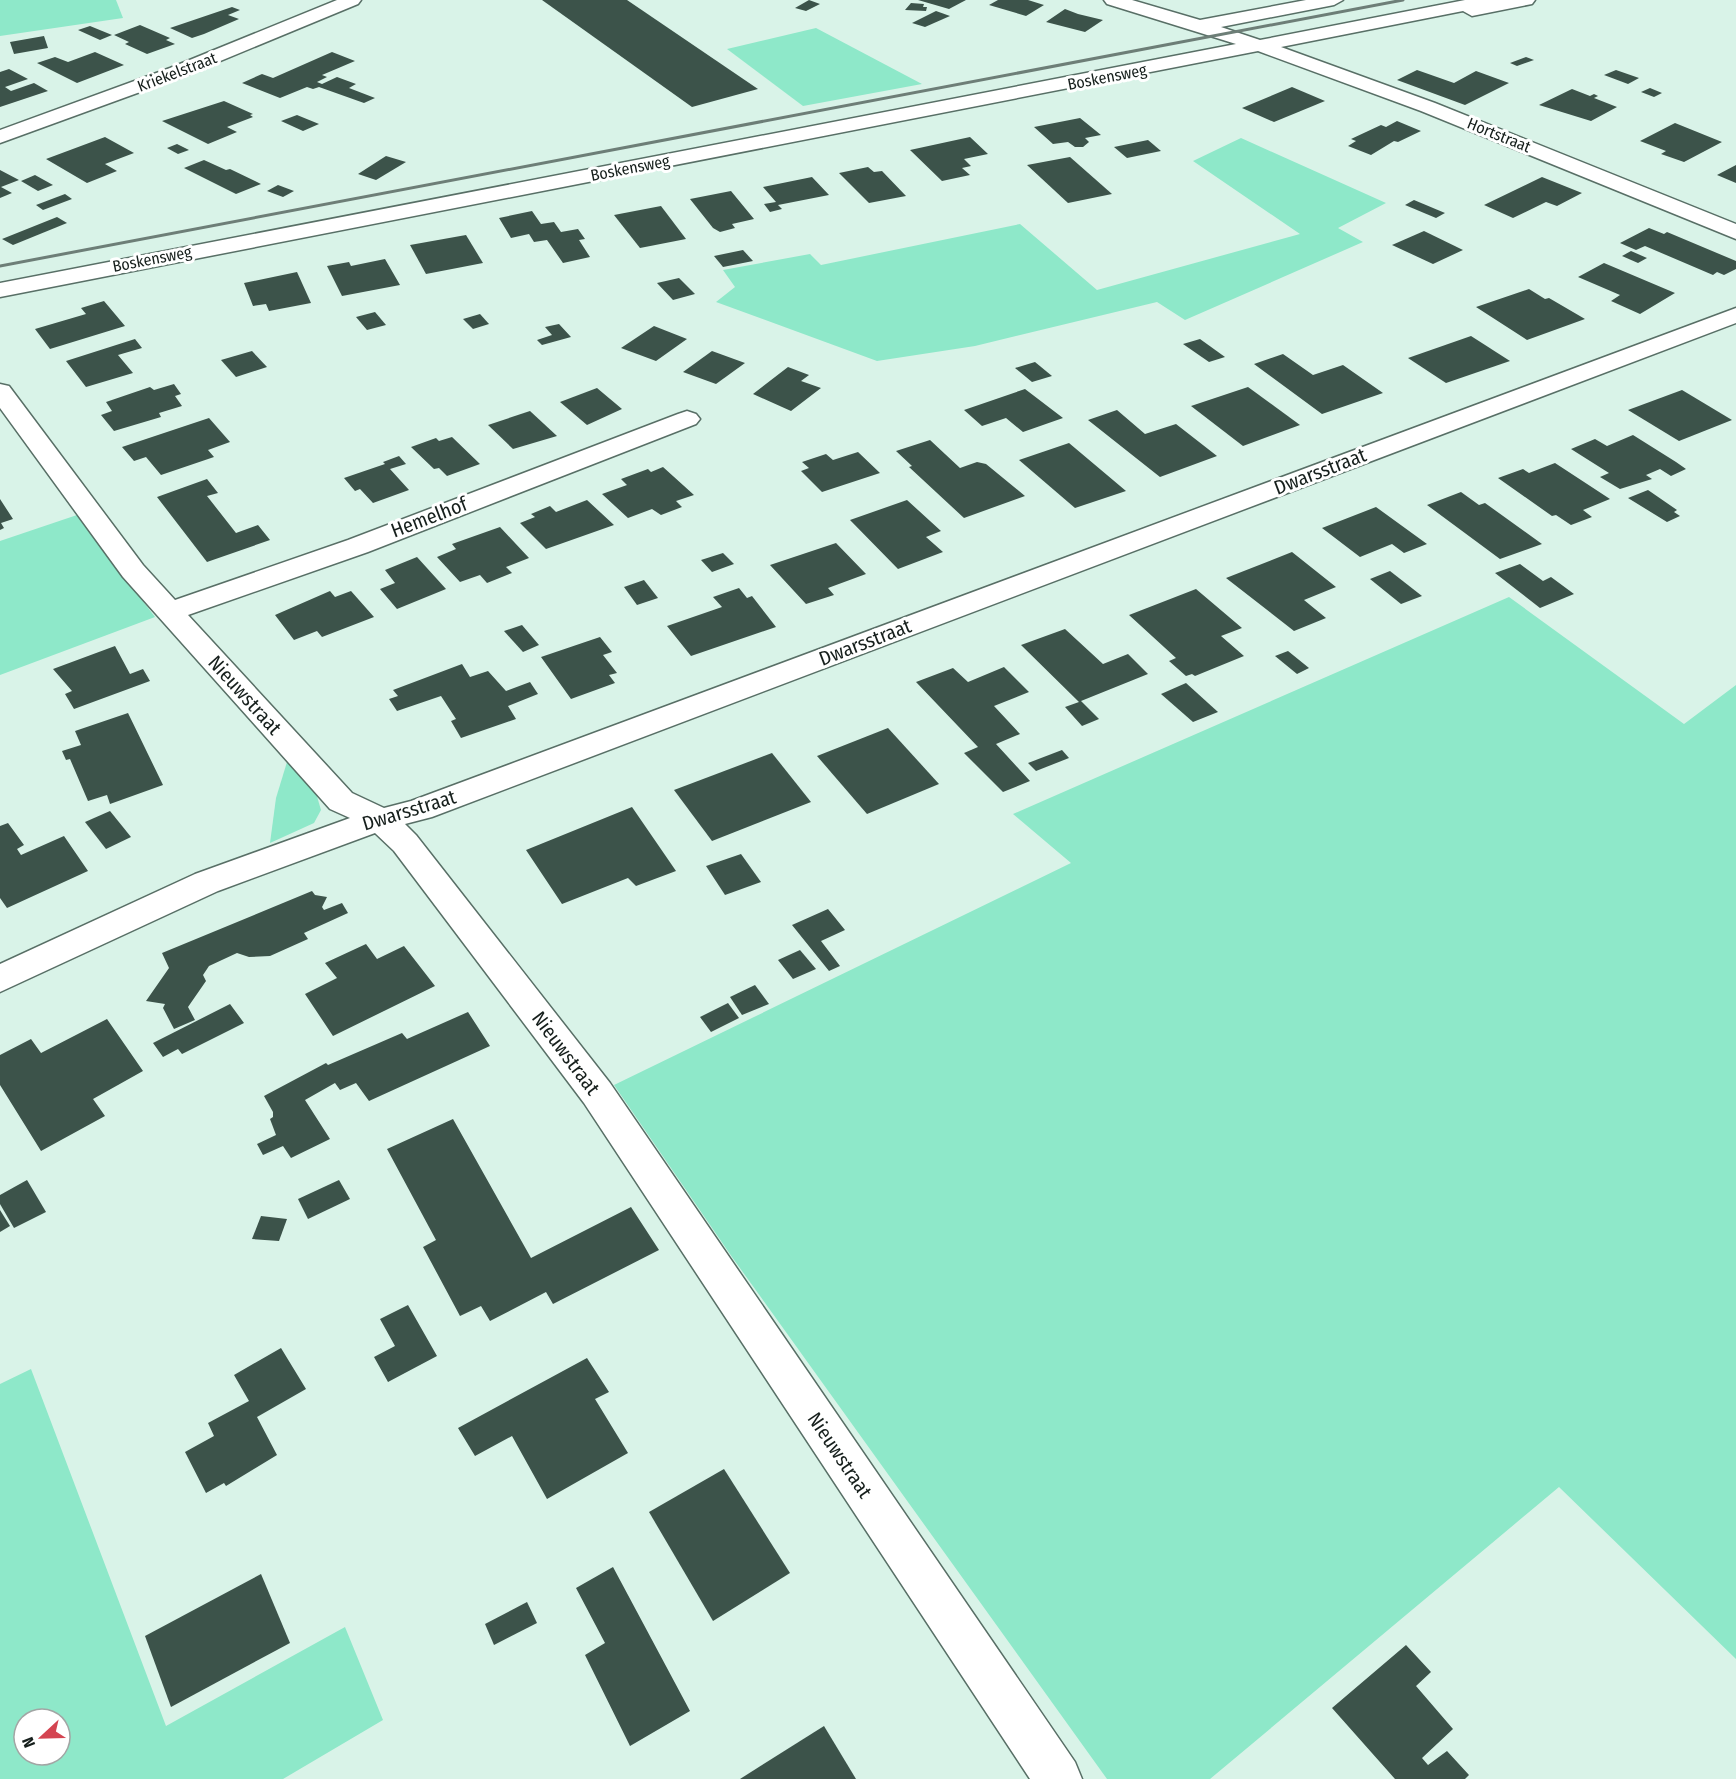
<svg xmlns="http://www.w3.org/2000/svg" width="1736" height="1779" font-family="'Fira Sans Condensed',sans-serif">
  <rect width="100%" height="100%" fill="#d9f3e8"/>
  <g fill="#8ee8c9" fill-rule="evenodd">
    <path d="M0,0h116l7,18 -123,18z"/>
    <path d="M816,28l106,56 -119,22 -76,-57z"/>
    <path d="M1241,138l145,65 -48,25 25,14 -178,78 -28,-18 -182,44 -98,15 -161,-59 19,-15 -12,-17 87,-16 11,11 199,-41 77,66 203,-56 -107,-73z"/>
    <path d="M77,515l78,102 -155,58v-134z"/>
    <path d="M1509,597l175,127 52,-39v974l-177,-172 -349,292h-103l-375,-522 -118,-172 457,-222 -58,-49z"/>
    <path d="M287,762l29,31 5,17 -7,13 -44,20 6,-45z"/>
    <path d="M31,1369l135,357 179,-99 38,93 -100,59h-283v-395zM24,1719h36v36h-36z"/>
  </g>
  <g fill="#3c534a">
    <path d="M542,0h85l131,89 -66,18z"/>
    <path d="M809,0l11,4 -14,7 -11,-3z"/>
    <path d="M918,0h48l-17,9z"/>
    <path d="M998,0h30l16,5 -18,11 -37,-11z"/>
    <path d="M911,3l13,1 -1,3h4l-1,4 -21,-1z"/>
    <path d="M232,7l8,3 -12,5 11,4 -35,15 -12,4 -22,-10z"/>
    <path d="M1065,9l13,5 25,6 -18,12 -39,-10z"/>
    <path d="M936,11l14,5 -25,11 -13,-4z"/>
    <path d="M140,25l30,13 -4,2 9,4 -28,10 -22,-10 4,-2 -15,-7z"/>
    <path d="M90,26l22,9 -12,5 -22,-10z"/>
    <path d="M44,36l4,12 -34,6 -4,-12z"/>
    <path d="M95,52l29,13 -47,18 -40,-20 18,-6 13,5z"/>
    <path d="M332,52l23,9 -33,14 5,2 -10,5 5,2 15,-7 19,7 -7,4 26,10 -11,5 -45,-16 -6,2 -6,-2 -27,11 -38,-15 20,-9 11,4z"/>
    <path d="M1526,57l8,3 -17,6 -7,-3z"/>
    <path d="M9,69l19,10 -23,8 6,4 23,-8 14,8 -48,16v-35z"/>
    <path d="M1417,70l37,13 22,-12 33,12 -44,22 -68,-25z"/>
    <path d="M1616,70l23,8 -11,6 -24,-9z"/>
    <path d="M1292,87l33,14 -51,21 -32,-14z"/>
    <path d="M1650,88l12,5 -8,4 -13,-5z"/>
    <path d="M1572,89l18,7 4,-2 4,2 -4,2 23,9 -26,14 -52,-16z"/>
    <path d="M224,101l29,13 -3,1 3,2 -26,10 10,5 -29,12 -46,-23z"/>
    <path d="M297,115l22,9 -16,7 -22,-10z"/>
    <path d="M1080,118l21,17 -16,3 4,4 -6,5h-8l-7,-5 -15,2 -19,-17z"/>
    <path d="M1397,121l24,10 -23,11 -4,-1 -23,14 -23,-9 8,-5 -5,-2 30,-14 5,2z"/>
    <path d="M1675,123l47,19 -38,20 -23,-8 5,-3 -26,-10z"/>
    <path d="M105,137l29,16 -29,11 12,7 -30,12 -41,-24z"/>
    <path d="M970,137l18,17 -24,5 7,7 -9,2 8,7 -28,6 -32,-31z"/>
    <path d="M1148,140l13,11 -34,7 -13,-11z"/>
    <path d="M177,144l12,6 -11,4 -11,-6z"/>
    <path d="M386,156l20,6 -30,18 -18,-6z"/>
    <path d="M1070,157l42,37 -44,9 -41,-38z"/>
    <path d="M204,160l22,10 4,-1 31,15 -25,10 -52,-26z"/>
    <path d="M1736,165v18l-19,-8z"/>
    <path d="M868,167l6,5 8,-1 24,25 -37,7 -30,-30z"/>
    <path d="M0,170l19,10 -18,7 11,6 -12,5z"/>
    <path d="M35,175l18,10 -15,6 -17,-10z"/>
    <path d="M812,177l17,18 -51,10 4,4 -12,3 -6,-8 12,-2 -13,-15z"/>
    <path d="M1542,177l40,16 -25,13 -11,-4 -33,16 -29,-13z"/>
    <path d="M278,185l16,6 -11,6 -16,-6z"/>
    <path d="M731,191l23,28 -22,5 3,4 -15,4 -7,-4 -23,-29z"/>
    <path d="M65,194l7,5 -29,11 -7,-5z"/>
    <path d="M1414,200l31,13 -9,5 -31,-13z"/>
    <path d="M661,206l25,33 -46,9 -26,-33z"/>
    <path d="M532,211l9,13 13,-2 7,10 17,-3 7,10 -6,1 11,17 -27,6 -16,-23 -13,2 -5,-8 -18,4 -12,-20z"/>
    <path d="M57,217l10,6 -54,22 -11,-6z"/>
    <path d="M1649,228l15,6 3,-2 69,29v8l-12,6 -7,-3 -4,3 -68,-29 -9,4 -16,-7z"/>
    <path d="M1424,231l39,19 -30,14 -41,-19z"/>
    <path d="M466,235l17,28 -57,11 -16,-29z"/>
    <path d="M743,250l10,11 -30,6 -9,-11z"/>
    <path d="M1631,251l16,7 -9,5 -16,-7z"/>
    <path d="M385,259l15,26 -58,11 -15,-30 22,-4 2,4z"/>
    <path d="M1604,263l71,30 -35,21 -29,-13 9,-6 -42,-18z"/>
    <path d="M297,272l14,31 -42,8 -3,-7 -13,2 -9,-23z"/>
    <path d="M679,278l16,16 -22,6 -16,-17z"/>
    <path d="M1529,289l16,10 4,-1 36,21 -58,21 -51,-33z"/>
    <path d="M104,301l21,25 -75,23 -15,-20 51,-15 -5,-6z"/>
    <path d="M375,312l11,13 -19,5 -11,-13z"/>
    <path d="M480,314l9,10 -16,5 -10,-10z"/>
    <path d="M559,324l12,13 -29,8 -5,-5 15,-5 -7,-8z"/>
    <path d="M654,326l33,13 -31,22 -35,-13z"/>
    <path d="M1471,336l39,25 -64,22 -38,-25z"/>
    <path d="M135,339l7,9 -24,7 15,18 -47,14 -20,-26z"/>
    <path d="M1200,339l25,18 -16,5 -26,-18z"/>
    <path d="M252,351l15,16 -31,10 -15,-17z"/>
    <path d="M712,351l33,12 -29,21 -33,-12z"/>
    <path d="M1283,354l30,21 30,-10 40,28 -61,21 -68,-50z"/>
    <path d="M1035,362l17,14 -20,6 -17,-14z"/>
    <path d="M788,367l21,8 -8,6 20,7 -30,23 -38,-17z"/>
    <path d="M174,384l7,10 -6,2 7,10 -23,7 2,4 -47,14 -13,-16 11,-4 -6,-9 44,-15 4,3z"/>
    <path d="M1248,387l52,38 -57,21 -52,-40z"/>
    <path d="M597,388l25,21 -35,16 -27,-23z"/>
    <path d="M1025,389l38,29 -40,14 -17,-14 -24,8 -18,-16z"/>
    <path d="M1682,390l50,30 -53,21 -51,-31z"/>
    <path d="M1117,410l28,24 31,-10 41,32 -57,21 -72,-57z"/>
    <path d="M530,411l27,25 -44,13 -25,-24z"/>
    <path d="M209,418l21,24 -22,8 6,7 -53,18 -15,-18 -12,4 -12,-14z"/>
    <path d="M1633,435l43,27 10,7 -15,7 -11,-7 -14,6 6,4 -32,10 -20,-12 9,-4 -38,-24 24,-10 12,7z"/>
    <path d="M452,437l28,27 -33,12 -8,-8 -5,1 -23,-22 25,-9 3,3z"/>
    <path d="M930,440l30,28 17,-6 9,2 39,32 -61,22 -55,-51 3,-1 -16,-15z"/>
    <path d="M1069,443l57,48 -51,17 -56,-48z"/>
    <path d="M858,452l22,21 -58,19 -21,-21 8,-3 -7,-6 24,-8 7,6z"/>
    <path d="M399,456l7,8 -16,5 19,21 -36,13 -13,-14 -5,2 -11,-13 41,-14 -2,-2z"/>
    <path d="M1555,463l55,36 -27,11 9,7 -21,8 -15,-10 -4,1 -54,-38 25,-9 6,4z"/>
    <path d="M663,467l31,28 -18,6 6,6 -21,8 -9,-6 -24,9 -26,-24 25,-9 -6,-6 27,-10 3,3z"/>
    <path d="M207,479l11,14 -11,3 29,37 22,-8 12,15 -63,22 -50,-65z"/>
    <path d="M1648,490l29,20 -3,2 6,4 -13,6 -39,-24z"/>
    <path d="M1461,492l18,13 6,-2 57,41 -42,15 -73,-54z"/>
    <path d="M0,499l13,20 -12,4 3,5 -4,2z"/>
    <path d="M587,500l27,25 -68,24 -26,-26 15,-6 -4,-3 19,-8 6,6z"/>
    <path d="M907,500l34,31 -15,6 17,15 -45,17 -48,-49z"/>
    <path d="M1376,507l51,37 -23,9 -12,-9 -32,13 -38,-29z"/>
    <path d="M500,527l29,31 -23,9 6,6 -25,10 -7,-8 -20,7 -23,-25 19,-8 -4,-5z"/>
    <path d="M836,543l30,31 -38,14 6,7 -28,9 -36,-39z"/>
    <path d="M1292,552l44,35 -32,13 22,18 -32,13 -68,-53z"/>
    <path d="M723,553l11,11 -22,8 -11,-12z"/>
    <path d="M417,557l29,32 -49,20 -17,-20 15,-6 -10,-13z"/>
    <path d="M1520,564l23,17 8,-4 23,17 -34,14 -45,-35z"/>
    <path d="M1390,571l32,25 -21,8 -31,-25z"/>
    <path d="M644,580l14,18 -21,7 -13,-18z"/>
    <path d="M739,588l8,10 5,-2 24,31 -85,29 -24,-30 55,-19 -9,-10z"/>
    <path d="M1196,589l46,39 -21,8 23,20 -49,20 -3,-2 -6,2 -17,-15 7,-3 -47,-43z"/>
    <path d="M330,591l5,6 16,-6 23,26 -52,20 -5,-6 -23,9 -19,-25z"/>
    <path d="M522,625l17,20 -16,7 -19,-21z"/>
    <path d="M1065,629l38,35 25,-10 20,20 -67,27 18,18 -17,7 -17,-19 14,-5 -58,-57z"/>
    <path d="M600,637l12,15 -9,3 14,18 -8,2 6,8 -44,16 -30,-42z"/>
    <path d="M115,646l15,28 13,-5 7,12 -76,28 -9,-15 7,-3 -19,-22z"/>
    <path d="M1288,651l21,17 -12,6 -22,-18z"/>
    <path d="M462,664l8,13 18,-6 18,20 24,-9 8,12 -30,12 8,13 -55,19 -10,-17 5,-2 -15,-23 -44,15 -8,-12 9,-3 -5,-6z"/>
    <path d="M1004,667l25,25 -35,14 26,28 -24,10 34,37 -27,11 -39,-39 14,-6 -62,-65 37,-14 15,14z"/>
    <path d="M1186,683l32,29 -25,10 -32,-28z"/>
    <path d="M128,713l35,72 -53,19 -3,-9 -19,6 -18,-42 -4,1 -4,-9 19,-6 -6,-14z"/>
    <path d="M888,728l51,56 -72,30 -50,-58z"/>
    <path d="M1062,750l7,8 -33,13 -8,-8z"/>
    <path d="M772,753l39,49 -99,39 -38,-51z"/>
    <path d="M632,807l44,64 -40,15 -8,-8 -66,26 -36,-54z"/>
    <path d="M110,811l21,26 -25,12 -21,-27z"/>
    <path d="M8,823l16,22 -7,4 4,6 43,-19 24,35 -81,37 -7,-10v-72z"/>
    <path d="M741,854l20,28 -36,13 -19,-29z"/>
    <path d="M312,891l3,4 12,2 -5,10 2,3 18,-7 6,10 -44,20 4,6 -38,17 -21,1 -12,-4 -28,13 -6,9 3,6 -18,26 7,13 -21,9 -11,-21 2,-4 -19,-3 23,-33 -7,-15z"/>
    <path d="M828,909l17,21 -24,11 19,25 -11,5 -37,-46z"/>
    <path d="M366,944l11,15 27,-13 31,40 -102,50 -28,-42 32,-16 -12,-15z"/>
    <path d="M800,950l16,19 -23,10 -15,-19z"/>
    <path d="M755,985l14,19 -27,11 -12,-18z"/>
    <path d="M728,1003l11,15 -28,14 -11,-15z"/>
    <path d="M230,1004l14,19 -62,31 -4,-5 -15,8 -10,-14z"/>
    <path d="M468,1012l22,34 -121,55 -13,-18 -16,7 -5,-7 -30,17 25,39 -39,19 -8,-12 -20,9 -6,-11 19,-9 -6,-16 3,-2v-5l-9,-16 62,-33 2,2 74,-32 5,6z"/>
    <path d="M107,1019l36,52 -50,28 12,17 -64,35 -41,-66v-30l31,-16 10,14z"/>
    <path d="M453,1119l78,139 100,-51 28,43 -106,54 -7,-12 -56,29 -9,-15 -21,10 -37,-69 13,-7 -49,-91z"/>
    <path d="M27,1180l19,32 -32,16 -14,-24v-9z"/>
    <path d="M339,1180l11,19 -42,20 -10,-20z"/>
    <path d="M0,1210l10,16 -10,6z"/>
    <path d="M261,1216l26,3 -8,22 -27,-2z"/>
    <path d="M408,1305l29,51 -49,26 -14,-25 21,-11 -15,-27z"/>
    <path d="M281,1348l25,41 -49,28 20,38 -51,31 -2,-3 -18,10 -21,-41 29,-16 -6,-13 41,-22 -15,-26z"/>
    <path d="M587,1358l22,34 -14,7 33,54 -81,46 -35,-63 -37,20 -17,-28z"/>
    <path d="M724,1469l66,104 -77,48 -64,-109z"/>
    <path d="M613,1567l77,144 -60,35 -45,-91 20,-12 -29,-55z"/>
    <path d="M261,1574l29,69 -119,64 -26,-71z"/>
    <path d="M527,1602l10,21 -43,22 -9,-21z"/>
    <path d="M1406,1645l25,27 -15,14 37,43 -31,29 6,7 19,-14 22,24 -4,4h-70l-63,-71z"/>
    <path d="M824,1726l32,53h-116z"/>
  </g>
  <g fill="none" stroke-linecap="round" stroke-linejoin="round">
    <g stroke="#586f66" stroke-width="3">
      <g id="minor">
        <path d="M337,0h24l-3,4 -174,72 -184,67v-13l170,-62z"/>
        <path d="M1104,0h28l68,20 106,-20h37l-9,5 -113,22 39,13 205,-40h70l-3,4 -60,12 -9,-5 -182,36 154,56 301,121v15l-315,-128 -163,-60 -1258,246v-14l1236,-239 -129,-40z"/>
        <path d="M1736,308v15l-1304,494 -27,7 11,11 194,248 465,679 7,17h-52l-446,-676 -190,-252 -19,-18 -157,58 -218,101v-28l195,-90 155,-56 -20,-9 -207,-232 -123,-169v-24l9,2 134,179 32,35 173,-60 330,-126 9,-3 9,3 4,5 -4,5 -328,128 -180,63 164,178 32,15 27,-7z"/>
      </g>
    </g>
    <use href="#minor" fill="#fff" fill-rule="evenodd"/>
    <path stroke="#6d7e77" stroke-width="3" d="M0,266l1403,-266"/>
  </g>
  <g text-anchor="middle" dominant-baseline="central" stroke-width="6" stroke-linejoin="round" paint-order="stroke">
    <g font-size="16" fill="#161f1c" stroke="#fff">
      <text transform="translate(177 72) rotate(-21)">Kriekelstraat</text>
      <text transform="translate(1107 77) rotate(-11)">Boskensweg</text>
      <text transform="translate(1499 135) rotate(22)">Hortstraat</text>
      <text transform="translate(630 168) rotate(-11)">Boskensweg</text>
      <text transform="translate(152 259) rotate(-11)">Boskensweg</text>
    </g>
    <g font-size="20" fill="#161f1c" stroke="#fff">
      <text transform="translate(1320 471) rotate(-21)">Dwarsstraat</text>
      <text transform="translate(429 517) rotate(-21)">Hemelhof</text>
      <text transform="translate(865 642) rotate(-21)">Dwarsstraat</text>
      <text transform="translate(245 695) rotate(48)">Nieuwstraat</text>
      <text transform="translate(409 810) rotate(-17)">Dwarsstraat</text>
      <text transform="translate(566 1053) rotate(53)">Nieuwstraat</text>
      <text transform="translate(840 1455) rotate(56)">Nieuwstraat</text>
    </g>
  </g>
  <g transform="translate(42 1737) rotate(248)"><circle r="28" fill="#ffffff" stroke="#a2a5a4" stroke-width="1.5"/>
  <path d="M0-4.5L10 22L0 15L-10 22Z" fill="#d44451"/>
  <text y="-9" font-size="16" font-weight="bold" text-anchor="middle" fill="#161f1c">N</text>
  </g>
</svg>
